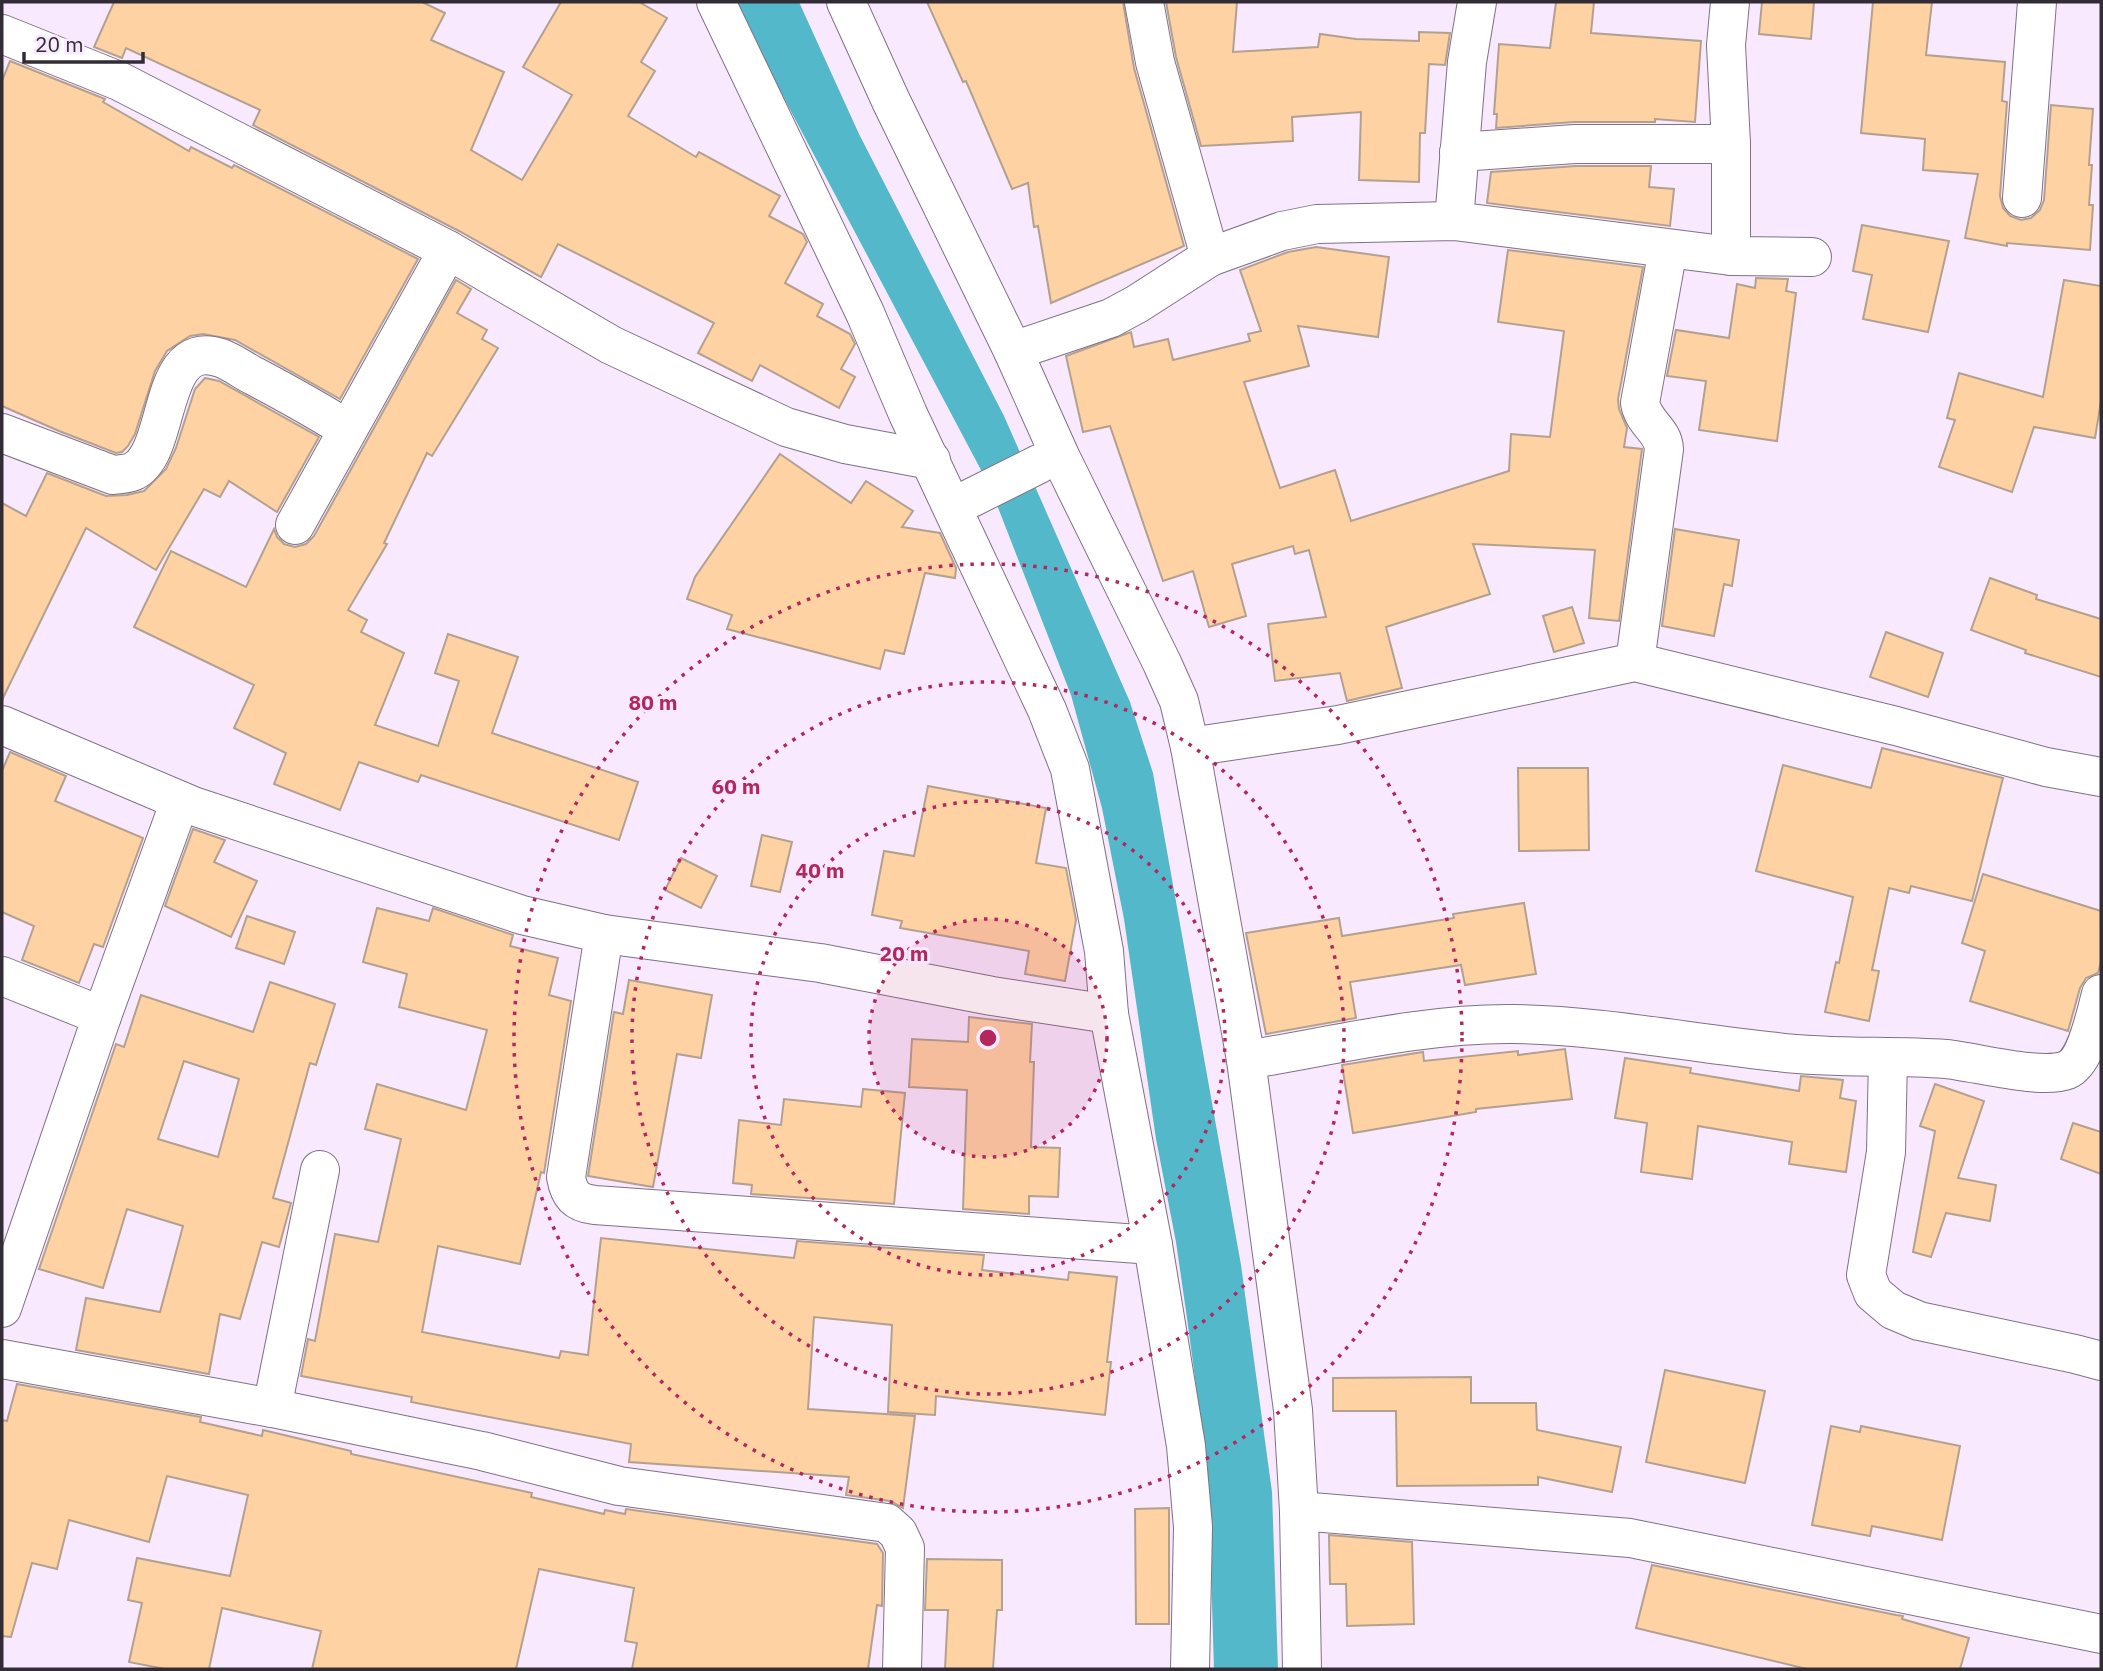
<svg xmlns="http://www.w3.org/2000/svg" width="2103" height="1671" font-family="'IBM Plex Sans',sans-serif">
  <rect width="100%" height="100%" fill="#f9e9ff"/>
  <path fill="#53b9ca" d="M733,2h66l60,132 145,282 126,286 23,71 88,492 31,227 6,177h-64l-6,-194 -21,-157 -11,-76 -20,-103 -32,-220 -22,-111 -31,-113 -81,-208z"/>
  <g fill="#ffd2a4" stroke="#b3a18f" stroke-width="2" fill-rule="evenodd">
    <path d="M114,2h308l23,11 -14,27 73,32 -33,78 51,30 50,-85 -49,-28 38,-65h78l28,16 -26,44 14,9 -27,45 68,41 3,-5 81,44 -11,20 34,18 4,8 -22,41 38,21 -6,12 33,18 5,10 -14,25 14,8 -16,31 -79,-43 -8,16 -54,-28 16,-30 -156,-79 -17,33 -82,-46 -206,-106 7,-15 -134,-62 -4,10 -28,-11z"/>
    <path d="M927,2h196l11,66 50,178 -133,57 -13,-77 -4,1 -6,-44 -16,6 -46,-108 -3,1z"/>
    <path d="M1166,2h71l-4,50 85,-5 2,-13 36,5 63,2v-9l31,1 -5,32 -16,-1 -4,69h-5l-1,49 -60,-2 2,-68 -69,5 1,24 -92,5 -25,-89z"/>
    <path d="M1556,2h38l-3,31 110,8 -6,81 -40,-3v3h-81l-78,6 1,-14h-3l5,-70 51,4z"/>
    <path d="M1762,2h52l-3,37 -52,-5z"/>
    <path d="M1873,2h59l-6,53 79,7 -3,39 5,1 -7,94 3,12 7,8 11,4 10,-2 9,-8 4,-10 7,-95 42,4 -4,56h3l-3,40h4l-3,45 -83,-7v3l-42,-8 13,-64 -55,-4 2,-31 -64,-6z"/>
    <path d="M10,61l95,38 -2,3 86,49 2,-4 41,21 2,-3 184,94 -78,140 -105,-59 -32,-6 -13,2 -23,15 -12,20 -20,63 -7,12 -6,6 -6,1 -57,-22 -57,-25v-325z"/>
    <path d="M1576,166h75l-2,21 25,2 -4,37 -183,-23 4,-31z"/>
    <path d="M1862,225l87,16 -21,91 -65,-13 9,-44 -19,-4z"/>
    <path d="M1316,247l73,10 -11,80 -80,-11 11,40 -65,16 36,106 55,-18 16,51 158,-50 2,-37 39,3 14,-106 -66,-9 10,-72 135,17 -25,132 1,10 8,19 -3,19 18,2 -23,172 -30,-3 6,-68 -122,-6 17,50 -104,33 16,61 -55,13 -7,-28 -65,8 -7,-57 58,-7 -17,-67 -14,4 -2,-8 -61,18 14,52 -37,11 -16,-56 -30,10 -53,-155 -27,6 -17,-76 65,-24 3,15 34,-8 5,21 77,-19 -2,-7 13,-3 -21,-61 48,-18z"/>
    <path d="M1756,278l32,1 -2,12 10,2 -19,148 -78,-11 7,-49 -39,-5 9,-46 53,8 8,-54 18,4z"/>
    <path d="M456,280l15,9 -14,24 30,17 -5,9 16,9 -66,108 -5,-3 -43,90 3,1 -39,66 19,10 -6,12 43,21 -29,72 63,21 21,-65 -24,-8 13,-39 70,23 -26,76 146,49 -19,58 -198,-65 -3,7 -59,-20 -19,48 -66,-26 12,-31 -52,-25 20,-43 -120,-58 37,-76 75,36 28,-58 3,8 7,7 11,3 11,-3 8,-8z"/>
    <path d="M2064,280l37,6v115l-6,37 -61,-11 -22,65 -73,-25 16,-47 -8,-2 12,-45 84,24z"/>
    <path d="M205,378l14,3 100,56 -42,75 -48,-31 -9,16 -16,-8 -48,81 -70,-42 -84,172v-197l24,13 21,-43 59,23 21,-1 17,-4 22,-22 10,-21 19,-59z"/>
    <path d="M780,454l71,49 15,-22 47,30 -11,16 38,6 16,35 -1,10 -30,-5 -21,81 -19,-4 -5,19 -153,-40 5,-14 -45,-16 8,-22z"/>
    <path d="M1675,529l64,11 -7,46 -8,-2 -10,52 -52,-10z"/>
    <path d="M1990,578l47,17 -1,4 65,20v58l-76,-24 1,-3 -55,-20z"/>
    <path d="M1572,607l12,36 -30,9 -11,-36z"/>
    <path d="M1886,632l57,21 -15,44 -58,-20z"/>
    <path d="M1882,748l121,30 -31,123 -61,-15 -2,7 -20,-5 -17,82 7,1 -10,50 -44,-9 11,-50 3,1 14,-66 -97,-26 27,-106 88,23z"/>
    <path d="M10,752l56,24 -11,25 88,37 -40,109 -9,-3 -15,39 -57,-23 12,-34 -32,-14v-141z"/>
    <path d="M1518,768h70l1,82 -70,1z"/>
    <path d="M928,786l118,22 -10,55 30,5 10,52 -11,61 -40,-7 4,-23 -129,-23 2,-7 -30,-6 12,-64 30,5z"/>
    <path d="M193,829l32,11 -11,22 43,19 -26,56 -66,-31z"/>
    <path d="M762,835l30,7 -12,50 -29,-6z"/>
    <path d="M681,858l36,18 -16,32 -36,-18z"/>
    <path d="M1983,874l118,37v51l-3,11 -12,5 -6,10 -12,43 -98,-30 15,-50 -23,-8z"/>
    <path d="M1524,903l12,71 -71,11 -4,-20 -111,17 6,36 -90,16 -20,-101 93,-15 3,18 112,-18 -1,-4z"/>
    <path d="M377,908l52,13 4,-13 80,27 -3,11 48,12 -9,37 22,6 -27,172 -3,-1 -21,92 -82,-18 -16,86 137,26 2,-7 27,4 13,-117 193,20 3,-17 187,14 -2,15 86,10 1,-8 48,5 -10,85h4l-6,53 -169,-19 -1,19 -47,-3 4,-87 -78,-8 -6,92 107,7 -12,92 -13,-7 -44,-6 3,-18 -220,-15 2,-18 -220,-42 1,-5 -111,-21 7,-37 7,2 20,-107 43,8 23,-103 -36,-10 12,-45 89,26 21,-80 -88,-23 8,-33 -44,-12z"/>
    <path d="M247,916l48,16 -11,32 -48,-16z"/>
    <path d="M629,980l83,15 -11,63 -24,-4 -24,133 -65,-11 26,-164 9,2z"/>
    <path d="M270,982l65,22 -19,61 -6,-2 -37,135 18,5 -12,44 -17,-5 -22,77 -20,-5 -11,60 -133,-24 10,-52 74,14 23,-86 -56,-17 -24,79 -64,-19 77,-225 8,3 17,-52 112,37zM184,1061l55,18 -21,78 -60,-18z"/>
    <path d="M969,1017l63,7 -2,38h4l-3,85 29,1 -2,49 -29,-1v18l-66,-5 4,-119 -58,-3 3,-48 56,3z"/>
    <path d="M1565,1049l7,50 -96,10v3l-123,21 -11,-68 81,-13 1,9 94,-10v4z"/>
    <path d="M1625,1058l66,10 -1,5 109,18 2,-15 42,4 -3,18 16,3 -10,71 -57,-8 3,-22 -94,-16 -6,53 -51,-7 6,-49 -32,-5z"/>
    <path d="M1935,1084l49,17 -26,77 38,7 -6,36 -44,-8 -15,44 -18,-5 22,-121 -15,-5z"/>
    <path d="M863,1089l42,4 -11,111 -143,-10 1,-9 -19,-2 6,-63 42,5 3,-26 77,8z"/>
    <path d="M2073,1123l28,9v42l-40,-15z"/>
    <path d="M1665,1370l100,21 -20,92 -99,-21z"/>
    <path d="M1471,1377v26h65l1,27 84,17 -9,45 -74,-15v8l-141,1 -1,-75h-63v-33z"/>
    <path d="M17,1384l184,33 -1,5 62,14 1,-6 88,21v3l181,39 -1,4 73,17 1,-4 20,4 1,-5 251,35 6,9 -1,53 -5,-1 -9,64h-236l5,-26 -12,-2 9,-53 -95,-19 -23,100h-204l9,-38 -99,-23 -13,61h-44l-36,-7 13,-59 -14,-3 9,-42 93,18 18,-81 -81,-19 -18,66 -80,-22 -12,49 -25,-6 -21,74 -9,-1v-216l5,1z"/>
    <path d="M1831,1426l29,6 1,-6 99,20 -18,94 -70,-14 -2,10 -58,-11z"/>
    <path d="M1169,1508v116h-33l-1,-115z"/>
    <path d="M1329,1535l83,7 2,82 -67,2 -1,-42h-16z"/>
    <path d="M927,1559l75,1v50h-5l-4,59h-48l3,-59h-23z"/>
    <path d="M1652,1565l244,50 7,1 -1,3 67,19 -9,31h-153l-171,-41z"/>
  </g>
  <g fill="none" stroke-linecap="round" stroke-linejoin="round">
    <g stroke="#7f7184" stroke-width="40">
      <g id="street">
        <path d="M716,2l149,311 43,101 139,296 23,59 34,182 5,63 44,231 33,201 7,81 -3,142"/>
        <path d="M846,2l45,99 122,250 47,105 102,207 17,38 11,46 56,313 47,350 6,101 3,158"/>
        <path d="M1144,2l11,60 55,195"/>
        <path d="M1730,2l-4,43 5,99v112"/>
        <path d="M2,34l117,47 329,169 163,95 175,82 59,17 86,16"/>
        <path d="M1459,152l116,-8h156"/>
        <path d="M2022,198l15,-196"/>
        <path d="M1454,221l13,-159 10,-60"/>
        <path d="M1013,351l98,-33 26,-14 73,-47 72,-26 35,-7 137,-3 277,35 81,1"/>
        <path d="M2,433l111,42c7,-1 16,-1 21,-4 39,-20 22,-135 87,-113 11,4 23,13 33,18 32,17 63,34 93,53"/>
        <path d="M971,498l68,-34"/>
        <path d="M295,525l153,-275"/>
        <path d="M1635,662l29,-213c-1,-19 -20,-25 -24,-46l28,-154"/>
        <path d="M2,725l191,81 329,109 82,19 216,29 172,33 117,18"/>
        <path d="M1190,747l148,-22 297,-63 261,64 150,41 55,10"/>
        <path d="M604,934l-38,243c3,18 10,26 29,28l558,40"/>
        <path d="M2,976l100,40"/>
        <path d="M1888,1058l-2,94 -20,123 7,18 20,17 26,11 156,33 26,7"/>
        <path d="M1246,1060c86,-14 179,-37 267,-36 88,1 176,19 264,28 56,7 113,3 169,7 30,3 95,21 121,11 19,-8 29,-57 34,-76"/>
        <path d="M2,1308l100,-292 78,-215"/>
        <path d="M2,1359l270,49 210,43 137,35 268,37 11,10 7,15 -3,121"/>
        <path d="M272,1408l48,-238"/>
        <path d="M1299,1511l331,27 471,96"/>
      </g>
    </g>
    <use href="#street" stroke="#fff" stroke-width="38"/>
  </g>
  <circle cx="988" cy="1038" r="119" fill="#b3275f" fill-opacity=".12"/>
  <g fill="none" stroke="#b3275f" stroke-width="3.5" stroke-dasharray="3.5 7">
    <circle cx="988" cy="1038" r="119"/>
    <circle cx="988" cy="1038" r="237"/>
    <circle cx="988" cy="1038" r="356"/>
    <circle cx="988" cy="1038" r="474"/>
  </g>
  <circle cx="988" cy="1038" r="10" fill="#b3275f" stroke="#f9e9ff" stroke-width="3.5"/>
  <g font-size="21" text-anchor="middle" font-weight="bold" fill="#b3275f" stroke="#f9e9ff" stroke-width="6" stroke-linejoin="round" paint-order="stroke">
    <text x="653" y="710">80 m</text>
    <text x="736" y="794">60 m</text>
    <text x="820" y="878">40 m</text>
    <text x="904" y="961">20 m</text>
  </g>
  <rect width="2103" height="1671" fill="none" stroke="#322c34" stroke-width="7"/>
  <path d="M24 52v10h119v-10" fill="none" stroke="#322c34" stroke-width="3.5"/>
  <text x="35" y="52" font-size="21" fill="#322c34" stroke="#f9e9ff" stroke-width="5" paint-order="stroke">20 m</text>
</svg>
